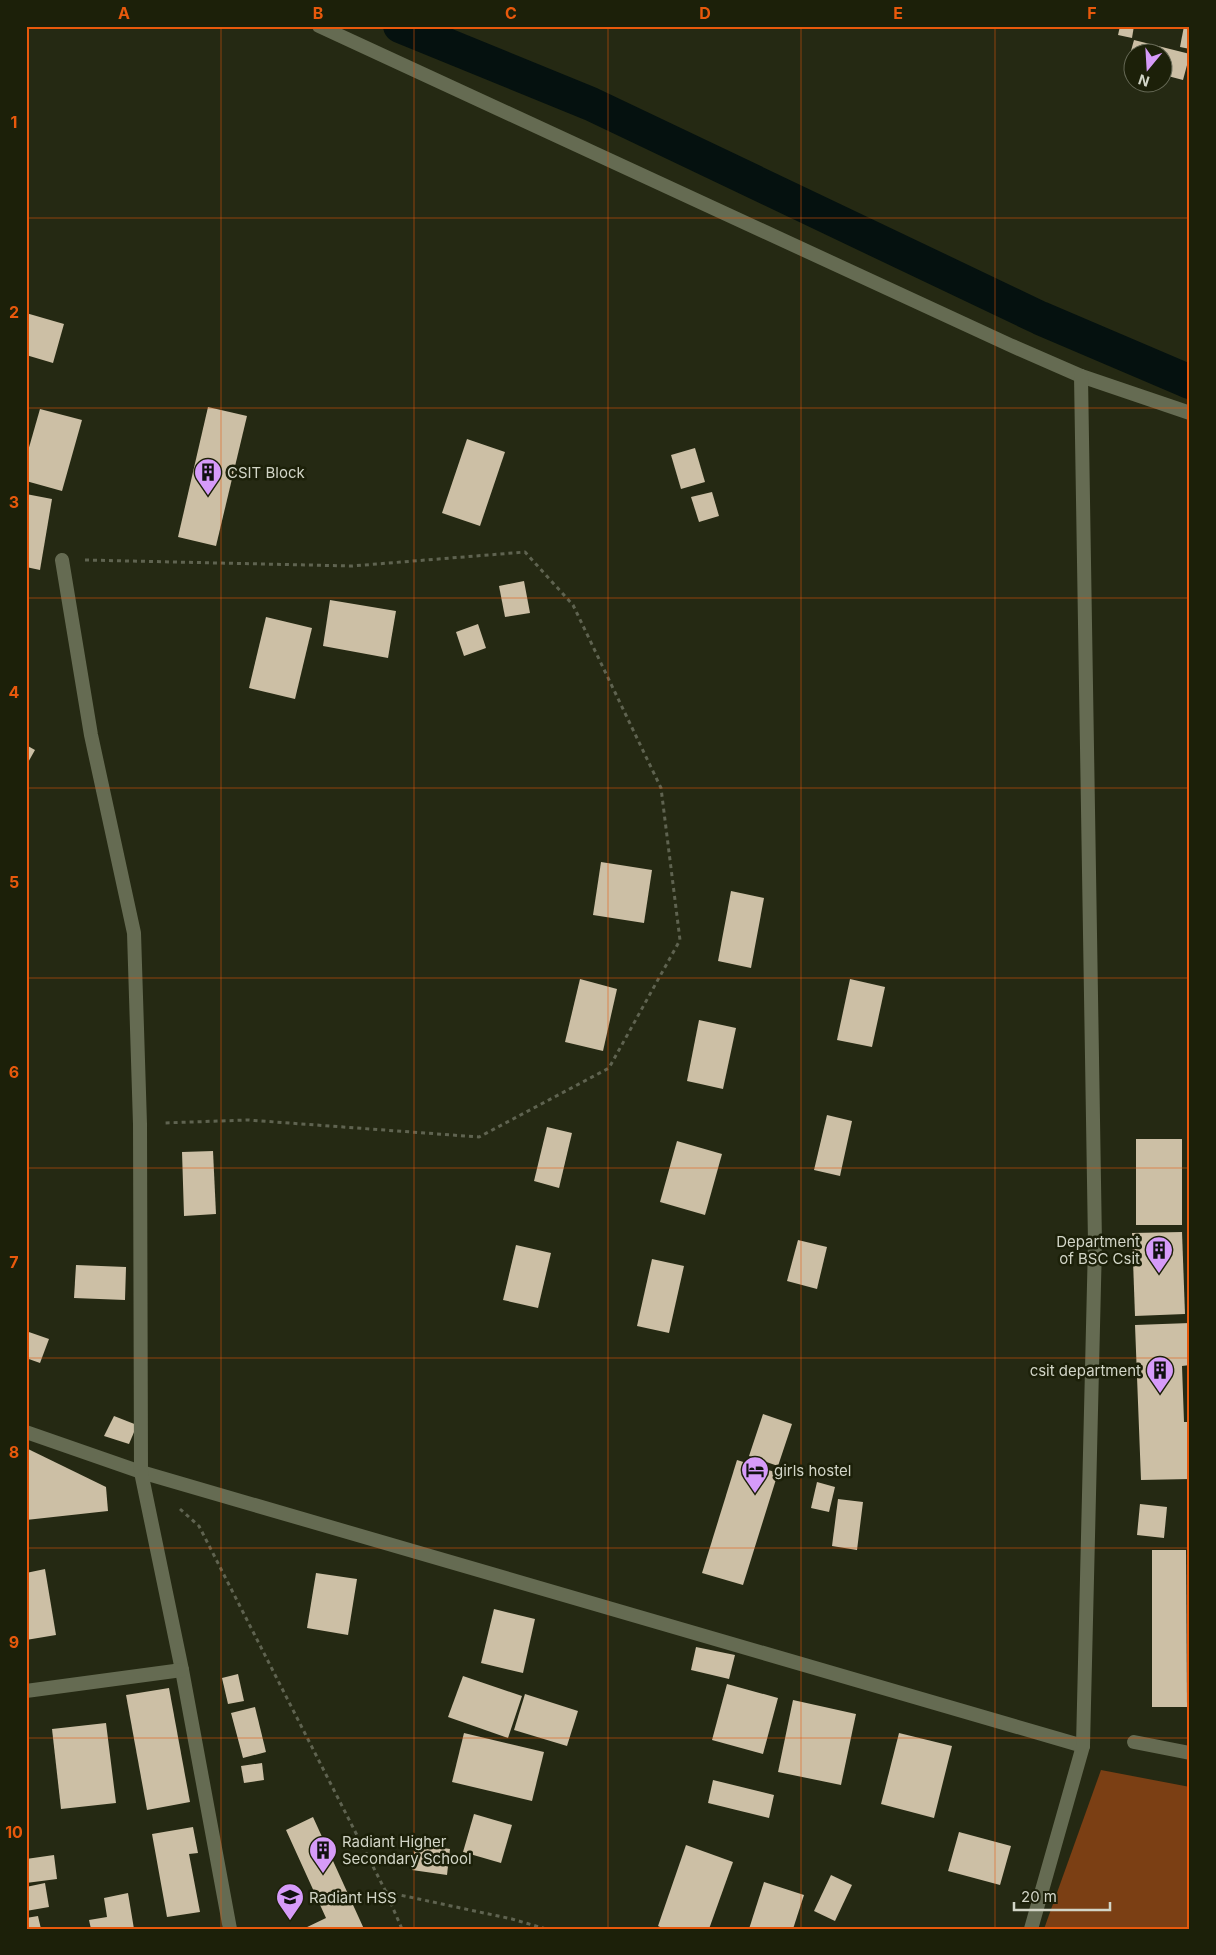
<svg xmlns="http://www.w3.org/2000/svg" width="1216" height="1955" font-family="Inter,sans-serif">
  <rect width="100%" height="100%" fill="#252913"/>
  <path fill="#7b3f14" d="M1101,1770l89,17v142h-146z"/>
  <g fill="none" stroke-linecap="round" stroke-linejoin="round">
    <path stroke="#05110f" stroke-width="34" d="M400,26l191,78 449,214 150,64"/>
  </g>
  <g fill="#ccbfa5">
    <path d="M1120,26h14l-2,12 -14,-3z"/>
    <path d="M1184,26h6v23l-10,-2z"/>
    <path d="M1134,40l56,14 -7,26 -19,-5v-23h-30v15l-7,-2z"/>
    <path d="M26,313l38,11 -11,39 -27,-8z"/>
    <path d="M208,407l39,9 -31,130 -38,-9z"/>
    <path d="M40,409l42,11 -20,71 -36,-10v-23z"/>
    <path d="M467,439l38,13 -25,74 -38,-13z"/>
    <path d="M695,448l10,34 -24,7 -10,-34z"/>
    <path d="M712,492l7,24 -20,6 -8,-25z"/>
    <path d="M26,494l26,5 -12,71 -14,-3z"/>
    <path d="M524,581l6,32 -25,4 -6,-31z"/>
    <path d="M330,600l66,11 -8,47 -65,-12z"/>
    <path d="M266,617l46,11 -17,71 -46,-11z"/>
    <path d="M478,624l8,24 -22,8 -8,-24z"/>
    <path d="M26,745l9,5 -9,16z"/>
    <path d="M601,862l51,8 -8,53 -51,-8z"/>
    <path d="M731,891l33,7 -13,70 -33,-7z"/>
    <path d="M580,979l37,10 -14,62 -38,-9z"/>
    <path d="M850,979l35,8 -13,60 -35,-7z"/>
    <path d="M699,1020l37,8 -13,61 -36,-8z"/>
    <path d="M827,1115l25,6 -12,55 -26,-6z"/>
    <path d="M547,1127l25,6 -13,55 -25,-7z"/>
    <rect x="1136" y="1139" width="46" height="86"/>
    <path d="M677,1141l45,13 -17,61 -45,-13z"/>
    <path d="M213,1151l3,63 -32,2 -2,-64z"/>
    <path d="M1182,1232l3,82 -50,2 -3,-83z"/>
    <path d="M798,1240l29,7 -10,42 -30,-8z"/>
    <path d="M516,1245l35,8 -13,55 -35,-8z"/>
    <path d="M652,1259l32,7 -15,67 -32,-7z"/>
    <path d="M76,1265l50,2 -1,33 -51,-2z"/>
    <path d="M1190,1323v42l-8,1 2,56h6v57l-49,1 -6,-155z"/>
    <path d="M26,1331l23,8 -9,24 -14,-5z"/>
    <path d="M763,1414l29,10 -14,42 -29,-10z"/>
    <path d="M114,1416l23,9 -8,19 -25,-8z"/>
    <path d="M26,1448l80,39 2,24 -82,9z"/>
    <path d="M737,1460l41,13 -35,112 -41,-12z"/>
    <path d="M817,1482l18,5 -6,25 -18,-4z"/>
    <path d="M838,1499l25,3 -6,48 -25,-4z"/>
    <path d="M1140,1504l27,3 -3,31 -27,-3z"/>
    <path d="M1152,1550h34l1,157h-35z"/>
    <path d="M45,1569l11,66 -30,5v-67z"/>
    <path d="M316,1573l41,6 -9,56 -41,-7z"/>
    <path d="M494,1609l41,10 -12,54 -42,-10z"/>
    <path d="M696,1647l39,8 -6,24 -38,-9z"/>
    <path d="M238,1674l6,27 -16,3 -6,-26z"/>
    <path d="M463,1676l59,20 -14,42 -60,-21z"/>
    <path d="M727,1684l51,14 -15,56 -51,-14z"/>
    <path d="M169,1688l21,114 -43,8 -21,-115z"/>
    <path d="M525,1694l53,17 -11,35 -53,-16z"/>
    <path d="M793,1700l63,14 -15,71 -63,-13z"/>
    <path d="M255,1707l11,45 -23,6 -12,-45z"/>
    <path d="M106,1723l10,80 -55,6 -9,-80z"/>
    <path d="M464,1733l80,19 -12,49 -80,-19z"/>
    <path d="M899,1733l53,13 -18,72 -53,-14z"/>
    <path d="M262,1763l2,17 -20,3 -3,-17z"/>
    <path d="M713,1780l61,15 -5,23 -61,-15z"/>
    <path d="M474,1814l38,11 -11,38 -38,-11z"/>
    <path d="M313,1817l51,112h-61l23,-11 -40,-88z"/>
    <path d="M193,1827l5,26 -9,1 11,58 -33,5 -15,-83z"/>
    <path d="M959,1832l52,14 -11,39 -52,-14z"/>
    <path d="M415,1844l35,5 -3,26 -35,-5z"/>
    <path d="M686,1845l47,17 -24,67h-45l-6,-3z"/>
    <path d="M54,1855l3,24 -31,4v-24z"/>
    <path d="M831,1875l21,10 -17,36 -21,-10z"/>
    <path d="M764,1882l40,13 -11,34h-44z"/>
    <path d="M45,1883l4,24 -23,4v-24z"/>
    <path d="M128,1893l6,36h-43l-2,-9 18,-3 -3,-19z"/>
    <path d="M38,1916l3,13h-15v-11z"/>
  </g>
  <g fill="none" stroke-linecap="round" stroke-linejoin="round">
    <g stroke="#5f6350" stroke-width="3" stroke-dasharray="4 4" stroke-linecap="butt">
      <path d="M85,560l267,6 173,-14 48,53 88,183 19,152 -71,128 -130,69 -231,-17 -85,3"/>
      <path d="M180,1509l19,17 187,366 16,37"/>
      <path d="M386,1892l126,27 34,10"/>
    </g>
    <g stroke="#656b52" stroke-width="14">
      <path d="M26,1432l115,40 942,274"/>
      <path d="M1134,1742l56,11"/>
    </g>
    <g stroke="#656b52" stroke-width="14">
      <path d="M319,26l691,319 71,31 109,37"/>
      <path d="M62,560l29,175 43,198 6,191 1,348 41,198 48,259"/>
      <path d="M26,1691l156,-21"/>
      <path d="M1031,1929l52,-183 12,-503 -14,-867"/>
    </g>
  </g>
  <path fill="none" stroke="#e8590c" stroke-width="1" stroke-opacity="0.55" d="M221,26v1903M414,26v1903M608,26v1903M801,26v1903M995,26v1903M26,218h1164M26,408h1164M26,598h1164M26,788h1164M26,978h1164M26,1168h1164M26,1358h1164M26,1548h1164M26,1738h1164"/>
  <defs>
    <g id="building-pin" transform="scale(1.4375)"><path d="M0 17L-7.5 6A9.5 9.5 0 1 1 7.5 6Z" fill="#d69bf9" stroke="#1c2009"/><path d="M-4-6H4V6H1V3H-1V6H-4ZM-2.5-4.3h1.7v1.8h-1.7ZM.8-4.3h1.7v1.8H.8ZM-2.5-1h1.7V.8h-1.7ZM.8-1h1.7V.8H.8Z" fill="#111"/></g>
    <g id="hotel-pin" transform="scale(1.4375)"><path d="M0 17L-7.5 6A9.5 9.5 0 1 1 7.5 6Z" fill="#d69bf9" stroke="#1c2009"/><path d="M-6-4.5h1.5V1H6V5H4.5V3h-9V5H-6ZM-4 0a1.8 1.8 0 1 1 3.6 0ZM.5 0V-2.5h3Q6-2.5 6 0Z" fill="#111"/></g>
    <g id="school-pin" transform="scale(1.4375)"><path d="M0 17L-7.5 6A9.5 9.5 0 1 1 7.5 6Z" fill="#d69bf9" stroke="#1c2009"/><path d="M0-5L7-2L0 1L-7-2ZM-4 1L0 2.5L4 1V4Q0 6-4 4Z" fill="#111"/></g>
  </defs>
  <g fill-rule="evenodd">
    <use href="#building-pin" x="208" y="472"/>
    <use href="#building-pin" x="1159" y="1250"/>
    <use href="#building-pin" x="1160" y="1370"/>
    <use href="#hotel-pin" x="755" y="1470"/>
    <use href="#building-pin" x="323" y="1850"/>
    <use href="#school-pin" x="290" y="1897"/>
  </g>
  <g text-anchor="middle" dominant-baseline="central" stroke-width="5" stroke-linejoin="round" paint-order="stroke">
    <g font-size="15" fill="#d2d5c7" stroke="#1c2009" text-anchor="start">
      <text x="227" y="472">CSIT Block</text>
      <text x="1140" y="1241" text-anchor="end">Department<tspan x="1140" dy="17">of BSC Csit</tspan></text>
      <text x="1141" y="1370" text-anchor="end">csit department</text>
      <text x="774" y="1470">girls hostel</text>
      <text x="342" y="1841">Radiant Higher<tspan x="342" dy="17">Secondary School</tspan></text>
      <text x="309" y="1897">Radiant HSS</text>
    </g>
  </g>
  <rect width="1216" height="1955" fill="none" stroke="#1c2009" stroke-width="55"/>
  <g transform="translate(1148 68) rotate(198)"><circle r="24" fill="#1c2009" stroke="#656855"/>
  <path d="M0-4L9 19L0 12L-9 19Z" fill="#d69bf9"/>
  <text y="-8" font-size="14" font-weight="bold" text-anchor="middle" fill="#d2d5c7">N</text>
  </g>
  <path d="M1014 1902v8h96v-8" fill="none" stroke="#d2d5c7" stroke-width="2.5"/>
  <text x="1021" y="1902" font-size="15" fill="#d2d5c7" stroke="#1c2009" stroke-width="4" paint-order="stroke">20 m</text>
  <rect x="28" y="28" width="1160" height="1900" fill="none" stroke="#e8590c" stroke-width="2"/>
  <g font-size="16" text-anchor="middle" font-weight="bold" fill="#e8590c">
    <text x="124" y="19">A</text>
    <text x="318" y="19">B</text>
    <text x="511" y="19">C</text>
    <text x="705" y="19">D</text>
    <text x="898" y="19">E</text>
    <text x="1092" y="19">F</text>
    <text x="14" y="128">1</text>
    <text x="14" y="318">2</text>
    <text x="14" y="508">3</text>
    <text x="14" y="698">4</text>
    <text x="14" y="888">5</text>
    <text x="14" y="1078">6</text>
    <text x="14" y="1268">7</text>
    <text x="14" y="1458">8</text>
    <text x="14" y="1648">9</text>
    <text x="14" y="1838">10</text>
  </g>
</svg>
